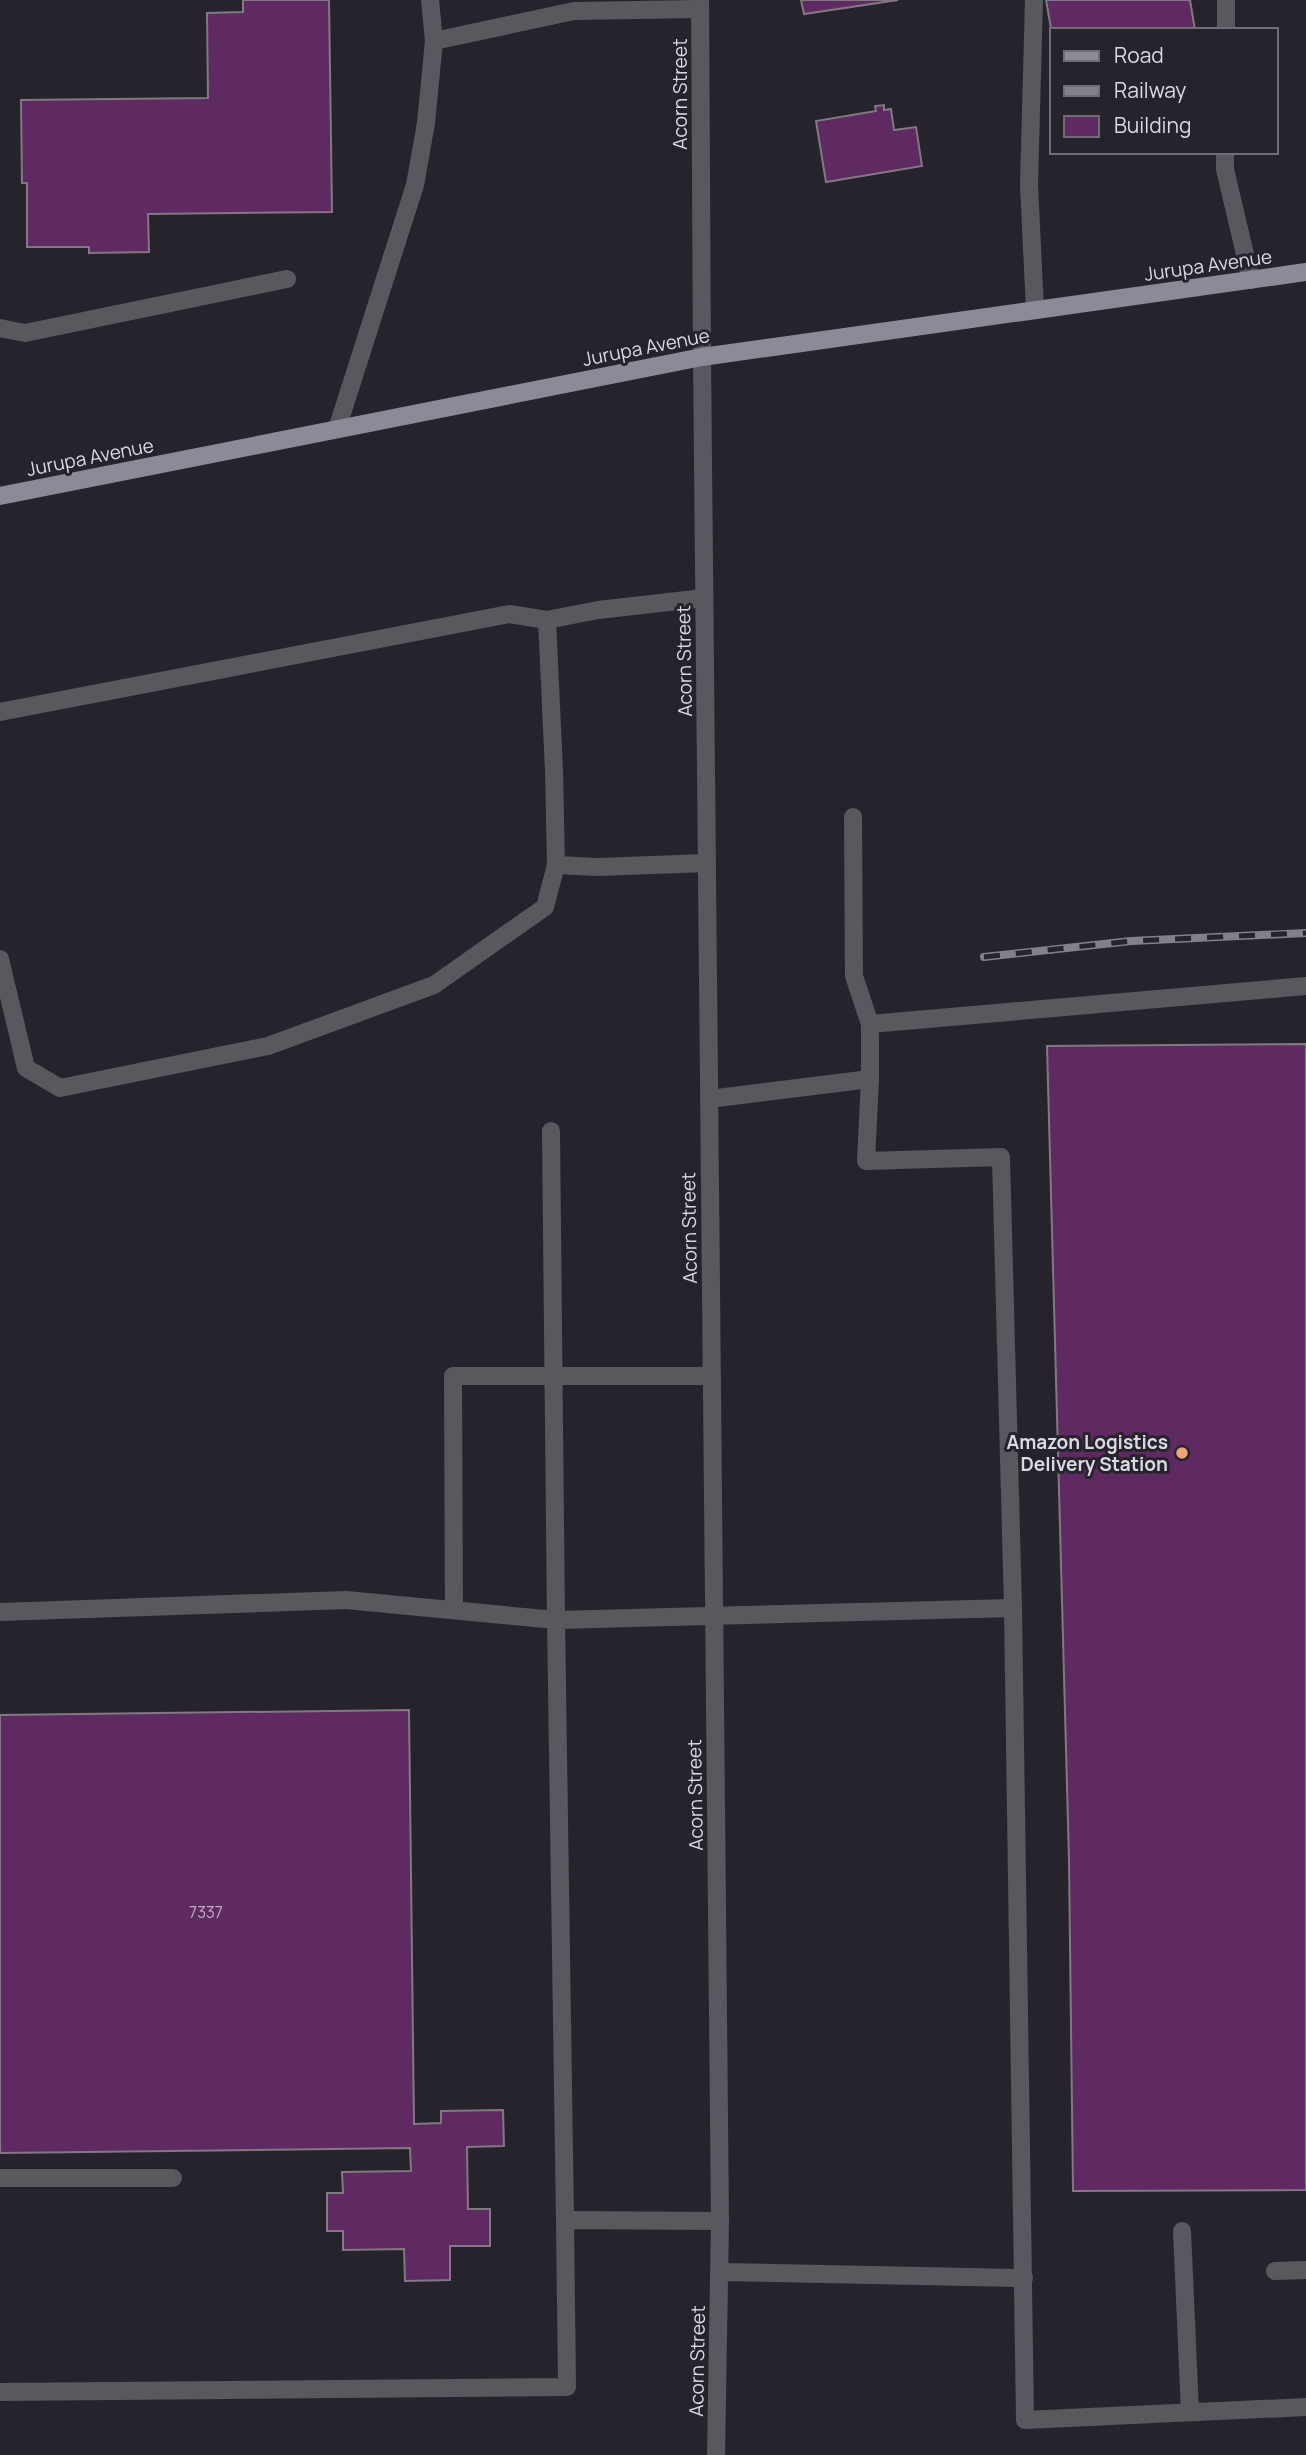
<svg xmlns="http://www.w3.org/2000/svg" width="1306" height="2455" font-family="Manrope,sans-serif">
  <rect width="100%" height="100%" fill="#27232d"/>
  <g fill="#5e2a61" stroke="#827883" stroke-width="2">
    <path d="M243,0h86l3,212 -184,2 1,38 -60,1v-6h-62v-64h-5l-1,-83 187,-2 -1,-85 36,-1z"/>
    <path d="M801,0h97l-94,14z"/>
    <path d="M1046,0h144l5,30h-143v4z"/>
    <path d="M884,105v5l7,-1 3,21 22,-3 6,39 -96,16 -10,-61 60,-10 -1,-5z"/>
    <path d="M1306,1044v1146l-233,1 -4,-331 -22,-814z"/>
    <path d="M409,1710l5,414 27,-1v-12l62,-1 1,36 -37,1 1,62h22v37h-40v34l-45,1 -1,-32 -61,1v-19h-16v-38h16l-1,-21 69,-1 -1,-23 -410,5v-438z"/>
  </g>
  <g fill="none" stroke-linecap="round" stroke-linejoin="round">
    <g stroke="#58595e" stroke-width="18">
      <path d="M430,0l4,41 140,-30 126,-2"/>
      <path d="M1034,0l-5,185 6,125"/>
      <path d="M1226,30v-30"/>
      <path d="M1225,152v17l26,111"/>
      <path d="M0,328l25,5 262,-54"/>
      <path d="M337,429l78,-244 11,-62 8,-82"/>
      <path d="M704,598l-106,12 -51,10 7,150 2,95 42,2 109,-4"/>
      <path d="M0,712l509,-98 38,6"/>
      <path d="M853,817l1,159 16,48"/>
      <path d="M0,959l26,109 34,20 208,-42 166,-61 111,-78 11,-42"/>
      <path d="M1306,986l-436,38v55l-4,82 135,-4 12,451 12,812 281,-13"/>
      <path d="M709,1099l161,-20"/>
      <path d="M454,1610l-1,-234h259"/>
      <path d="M0,1612l346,-12 210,20 -5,-489"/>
      <path d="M0,2178h173"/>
      <path d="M565,2220l-9,-600 457,-12"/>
      <path d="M1182,2231l8,181"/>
      <path d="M1275,2271l31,-1"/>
      <path d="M720,2272l304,6"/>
      <path d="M0,2392l567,-5 -2,-167 155,1"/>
    </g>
    <path stroke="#58595e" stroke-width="18" d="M700,0l2,357 18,1864 -4,234"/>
    <path stroke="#8a8b97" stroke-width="18" d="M0,496l702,-139 604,-85"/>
    <g stroke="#838089" stroke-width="8">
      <path id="rail" d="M984,957l147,-16 175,-8"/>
    </g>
    <use href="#rail" stroke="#27232d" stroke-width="5" stroke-dasharray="16" stroke-linecap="butt"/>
  </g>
  <circle fill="#f0a278" stroke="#27232d" stroke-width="2.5" cx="1182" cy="1453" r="7"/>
  <g text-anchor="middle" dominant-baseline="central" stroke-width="6" stroke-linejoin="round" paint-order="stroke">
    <g font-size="16" fill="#bcadc1">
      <text x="206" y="1912">7337</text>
    </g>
    <g font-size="19" fill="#dcd9e1" stroke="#27232d">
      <text transform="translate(680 94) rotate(-90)">Acorn Street</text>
      <text transform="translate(1208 265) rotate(-8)">Jurupa Avenue</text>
      <text transform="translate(646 347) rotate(-11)">Jurupa Avenue</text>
      <text transform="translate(90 457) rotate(-11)">Jurupa Avenue</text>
      <text transform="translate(684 661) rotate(-91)">Acorn Street</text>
      <text transform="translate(689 1228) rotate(-91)">Acorn Street</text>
      <text transform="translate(695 1795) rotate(-91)">Acorn Street</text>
      <text transform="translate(697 2361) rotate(-89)">Acorn Street</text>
    </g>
    <g font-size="19" font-weight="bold" fill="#dcd9e1" stroke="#27232d" text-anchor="end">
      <text x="1168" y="1442">Amazon Logistics<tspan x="1168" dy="22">Delivery Station</tspan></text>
    </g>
  </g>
  <rect x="1050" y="28" width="228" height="126" fill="#27232d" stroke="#6f6c75" stroke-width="2"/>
  <rect x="1064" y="51" width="35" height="10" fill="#8a8b97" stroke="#6f6c75" stroke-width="2"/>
  <text x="1114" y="63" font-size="21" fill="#dcd9e1">Road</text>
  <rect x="1064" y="86" width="35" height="10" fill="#838089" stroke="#6f6c75" stroke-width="2"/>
  <text x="1114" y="98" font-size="21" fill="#dcd9e1">Railway</text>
  <rect x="1064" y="116" width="35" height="21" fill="#5e2a61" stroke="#6f6c75" stroke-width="2"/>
  <text x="1114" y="133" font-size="21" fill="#dcd9e1">Building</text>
</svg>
